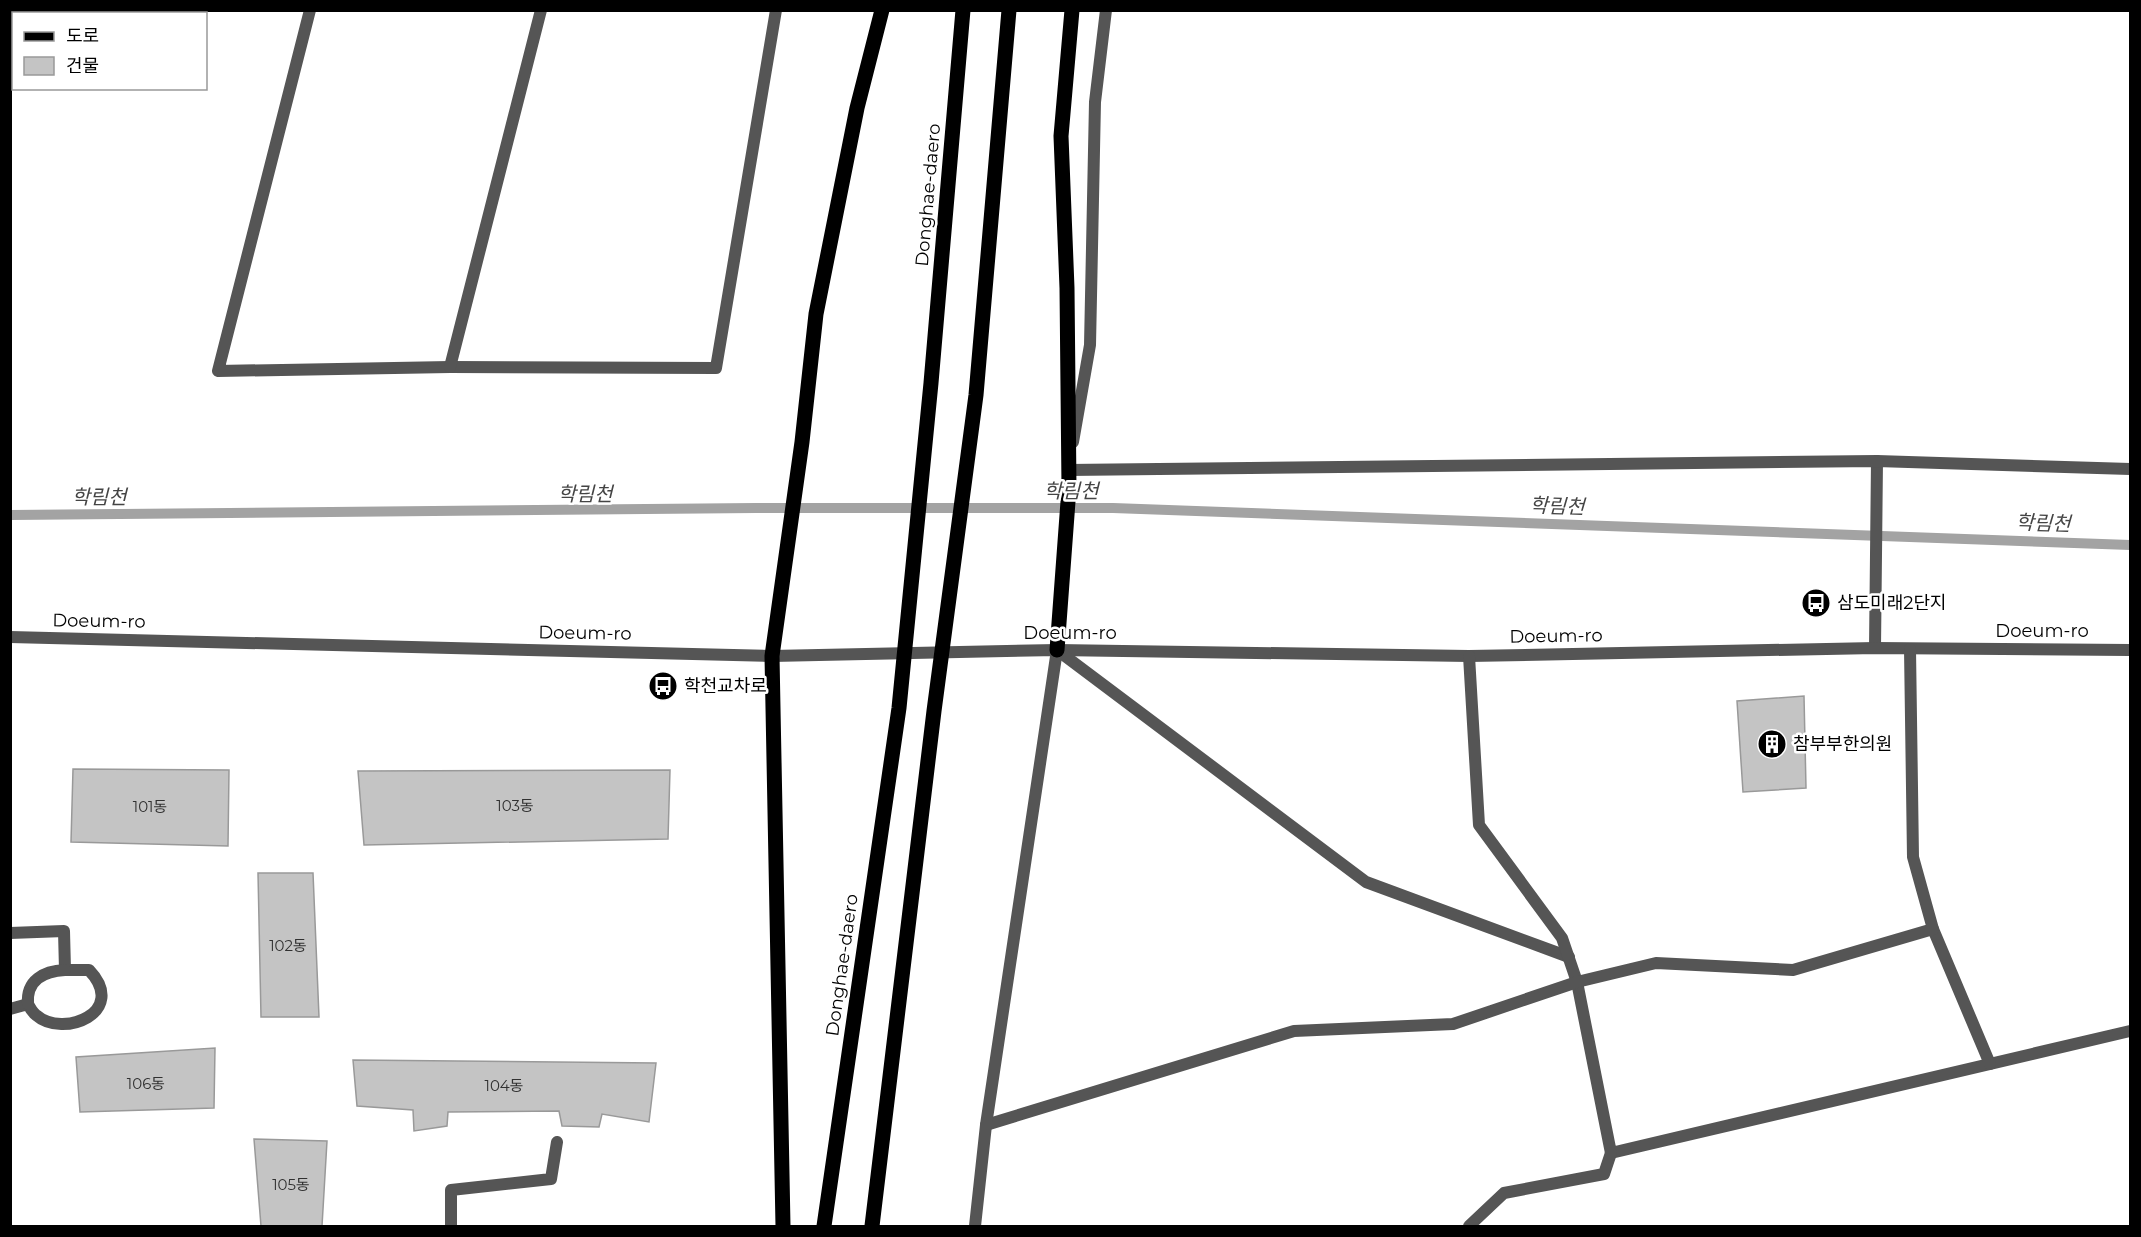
<svg xmlns="http://www.w3.org/2000/svg" width="2141" height="1237" font-family="Montserrat,'Noto Sans KR',sans-serif">
  <rect width="100%" height="100%" fill="#fff"/>
  <g fill="none" stroke-linecap="round" stroke-linejoin="round">
    <path stroke="#a3a3a3" stroke-width="10" d="M10,515l746,-7h357l1017,37"/>
  </g>
  <g fill="#c4c4c4" stroke="#999" stroke-width="1.5">
    <path d="M1804,696l2,92 -63,4 -6,-91z"/>
    <path d="M73,769l156,1 -1,76 -157,-4z"/>
    <path d="M670,770l-2,69 -304,6 -6,-74z"/>
    <path d="M258,873h55l6,144h-58z"/>
    <path d="M215,1048l-1,60 -134,4 -4,-55z"/>
    <path d="M353,1060l303,3 -7,59 -47,-8 -3,13 -37,-1 -3,-15 -111,1 -1,14 -33,5 -1,-21 -56,-4z"/>
    <path d="M254,1139l73,2 -5,85h-61z"/>
  </g>
  <g fill="none" stroke-linecap="round" stroke-linejoin="round">
    <g stroke="#555" stroke-width="12">
      <path d="M310,10l-92,361 232,-4 266,1 60,-358"/>
      <path d="M450,367l91,-357"/>
      <path d="M1875,648l2,-187"/>
    </g>
    <g stroke="#555" stroke-width="12">
      <path d="M1073,442l17,-97 5,-243 11,-92"/>
      <path d="M1070,462l-2,8 809,-9 253,8"/>
      <path d="M10,637l762,19 285,-6 412,6 406,-8 255,2"/>
      <path d="M1057,650l309,232 203,75"/>
      <path d="M1469,656l10,169 83,113 15,44 34,171 519,-122"/>
      <path d="M1933,929l57,135"/>
      <path d="M10,933l54,-2 1,39h24c40,42 -26,69 -53,45 -4,-3 -6,-7 -8,-11l-18,5"/>
      <path d="M28,1004c-2,-24 16,-33 37,-34"/>
      <path d="M986,1125l308,-94 159,-7 124,-42 79,-19 137,7 140,-41 -20,-72 -3,-208"/>
      <path d="M451,1226v-36l100,-11 6,-37"/>
      <path d="M975,1226l11,-101 71,-475"/>
      <path d="M1469,1226l35,-33 100,-19 7,-21"/>
    </g>
    <g stroke="#000" stroke-width="15">
      <path d="M1057,650l12,-162 -2,-200 -6,-152 11,-126"/>
      <path d="M783,1226l-11,-570 30,-214 14,-128 41,-206 25,-98"/>
      <path d="M824,1226l75,-518 32,-325 32,-373"/>
      <path d="M872,1226l62,-515 42,-316 33,-385"/>
    </g>
  </g>
  <defs>
    <g id="bus-disc" transform="scale(1.5)"><circle r="9.5" fill="#000" stroke="#fff"/><path d="M-5-6H5V4H4V6H2V4H-2V6H-4V4H-5ZM-3.5-4V0h7V-4ZM-3.5 1.2v1.5H-2V1.2ZM2 1.2v1.5H3.5V1.2Z" fill="#fff"/></g>
    <g id="building-disc" transform="scale(1.5)"><circle r="9.5" fill="#000" stroke="#fff"/><path d="M-4-6H4V6H1V3H-1V6H-4ZM-2.5-4.3h1.7v1.8h-1.7ZM.8-4.3h1.7v1.8H.8ZM-2.5-1h1.7V.8h-1.7ZM.8-1h1.7V.8H.8Z" fill="#fff"/></g>
  </defs>
  <g fill-rule="evenodd">
    <use href="#bus-disc" x="1816" y="603"/>
    <use href="#bus-disc" x="663" y="686"/>
    <use href="#building-disc" x="1772" y="744"/>
  </g>
  <g text-anchor="middle" dominant-baseline="central" stroke-width="5" stroke-linejoin="round" paint-order="stroke">
    <g font-size="15" fill="#313131">
      <text x="515" y="805">103동</text>
      <text x="150" y="806">101동</text>
      <text x="288" y="945">102동</text>
      <text x="146" y="1083">106동</text>
      <text x="504" y="1085">104동</text>
      <text x="291" y="1184">105동</text>
    </g>
    <g font-size="18" fill="#000" stroke="#fff">
      <text transform="translate(928 195) rotate(-85)">Donghae-daero</text>
      <text transform="translate(99 621) rotate(1)">Doeum-ro</text>
      <text x="2042" y="631">Doeum-ro</text>
      <text transform="translate(585 633) rotate(1)">Doeum-ro</text>
      <text x="1070" y="633">Doeum-ro</text>
      <text transform="translate(1556 636) rotate(-1)">Doeum-ro</text>
      <text transform="translate(842 965) rotate(-82)">Donghae-daero</text>
    </g>
    <g font-size="18" fill="#000" stroke="#fff" text-anchor="start">
      <text x="1837" y="603">삼도미래2단지</text>
      <text x="684" y="686">학천교차로</text>
      <text x="1793" y="744">참부부한의원</text>
    </g>
    <g font-size="20" font-style="italic" fill="#444" stroke="#fff">
      <text x="1071" y="491">학림천</text>
      <text x="585" y="494">학림천</text>
      <text x="99" y="497">학림천</text>
      <text transform="translate(1557 506) rotate(2)">학림천</text>
      <text transform="translate(2043 523) rotate(2)">학림천</text>
    </g>
  </g>
  <rect width="2141" height="1237" fill="none" stroke="#000000" stroke-width="24"/>
  <rect x="12" y="12" width="195" height="78" fill="#ffffff" stroke="#999999" stroke-width="1.5"/>
  <rect x="24" y="32" width="30" height="9" fill="#000000" stroke="#999999" stroke-width="1.5"/>
  <text x="66" y="42" font-size="18" fill="#000000">도로</text>
  <rect x="24" y="57" width="30" height="18" fill="#c4c4c4" stroke="#999999" stroke-width="1.5"/>
  <text x="66" y="72" font-size="18" fill="#000000">건물</text>
</svg>
